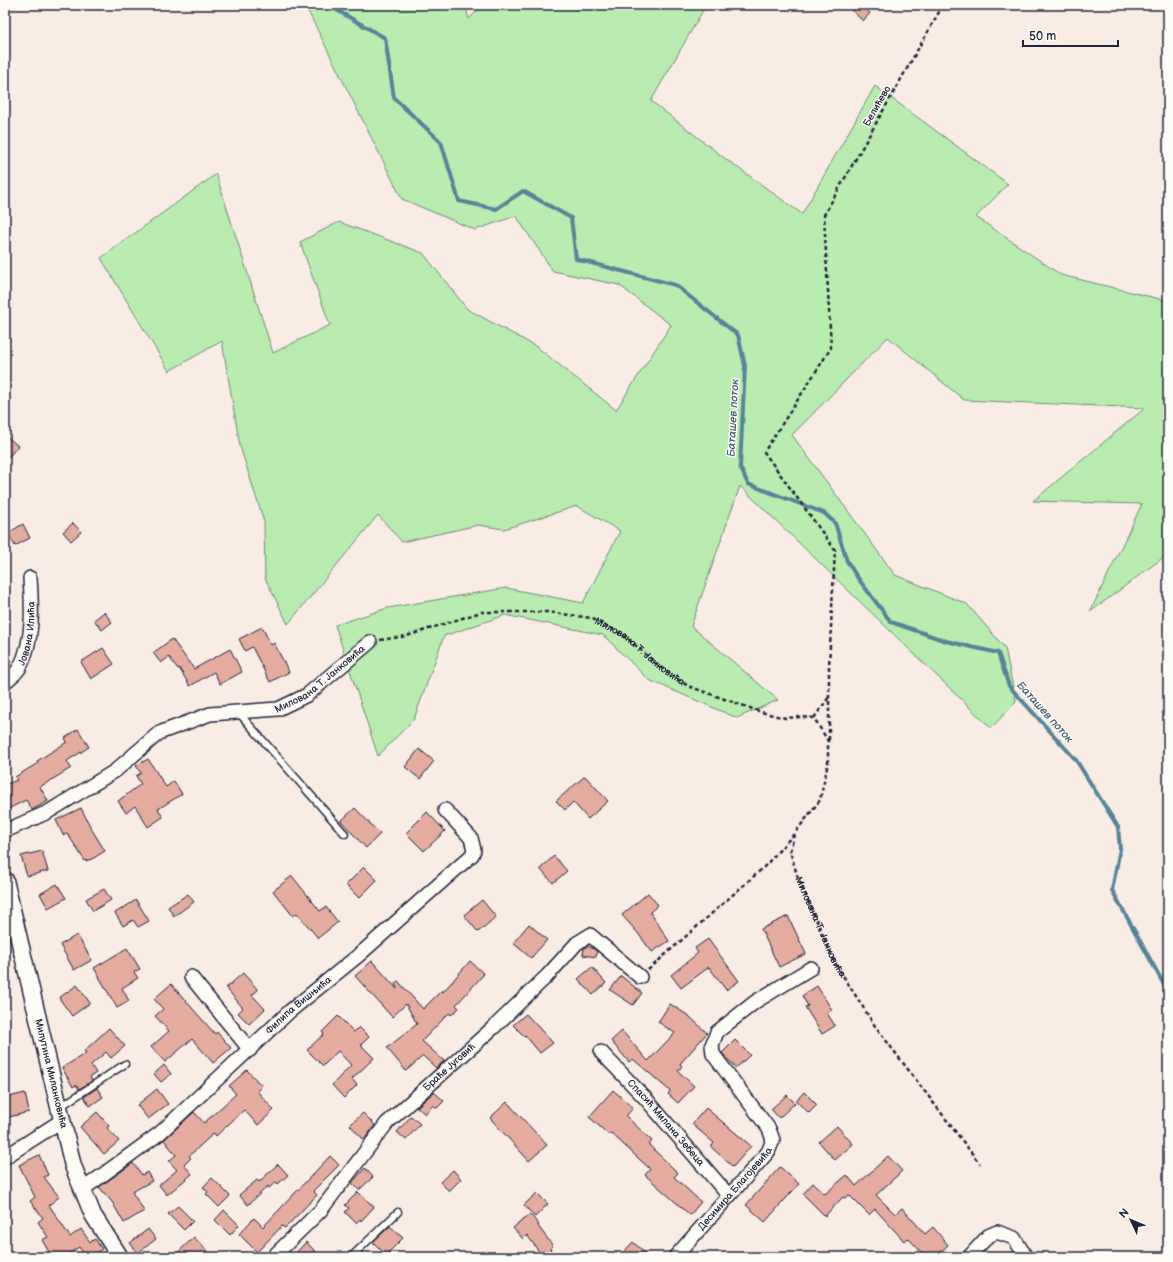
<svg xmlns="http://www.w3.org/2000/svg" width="1173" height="1262" font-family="'Balsamiq Sans',sans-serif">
  <rect width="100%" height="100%" fill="#f8ece5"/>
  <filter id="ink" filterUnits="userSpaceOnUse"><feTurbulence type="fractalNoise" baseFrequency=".025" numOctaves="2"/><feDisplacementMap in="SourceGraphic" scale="8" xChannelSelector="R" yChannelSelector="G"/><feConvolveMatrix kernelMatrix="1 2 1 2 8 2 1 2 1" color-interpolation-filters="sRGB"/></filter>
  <g filter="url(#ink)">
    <path fill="#b8edaf" stroke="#6d8875" d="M305,5h160l4,14 14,-14h223l-55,96 72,56 79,57 73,-128 133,98 -32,33 85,58 107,26v253l-78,58 52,-108 -109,-3 112,-93 -181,-8 -76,-63 -96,98 103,140 72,29 38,44 11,54 -25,26 -251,-242 -49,140 87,74 -41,18 -88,-38 -46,-45 -98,-20 -61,21 -30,83 -36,37 -43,-131 53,-17 118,-20 77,15 37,-72 -43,-25 -73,23 -26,-4 -76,17 -24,-27 -90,109 -23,-46 -1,-56 -24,-76 -18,-105 -53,30 -68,-113 115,-84 57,179 57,-28 -30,-83 39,-20 84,31 44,56 70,38 79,63 55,-85 -52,-40 -66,-14 -37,-55 -41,14 -73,-31z"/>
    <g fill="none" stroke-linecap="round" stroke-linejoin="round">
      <path stroke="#57849a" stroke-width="4" d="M328,5l57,33 9,60 47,44 18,59 37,8 27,-18 48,27 5,41 99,26 63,50 7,31 -5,101 8,17 76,29 11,10 12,38 10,16 34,45 55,19 52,12 11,33 67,74 42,67 2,22 -8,41 56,102"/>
    </g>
    <g fill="#e4ab9f" stroke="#22223b">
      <path d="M846,5h15l9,8 -7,8z"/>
      <path d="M5,435l13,11 -13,15z"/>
      <path d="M73,523l8,9 -10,9 -8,-9z"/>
      <path d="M23,524l7,14 -15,8 -7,-13z"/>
      <path d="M104,612l8,10 -10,8 -8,-10z"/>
      <path d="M262,627l9,18 3,-2 15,29 -19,10 -18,-35 -7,4 -6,-12z"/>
      <path d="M172,639l22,30 36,-20 12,23 -22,12 -6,-12 -24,14 -11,-18 -1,1 -9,-12 -8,6 -8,-10z"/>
      <path d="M103,648l11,16 -23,15 -10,-17z"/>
      <path d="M78,729l11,18 -22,14 4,7 -31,19 8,14 -16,9 -6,-10 -18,9 -3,-7v-17l12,-5 -2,-3 23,-14 -1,-2 30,-19 -2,-4z"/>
      <path d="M419,749l15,12 -14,18 -15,-12z"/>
      <path d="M148,759l18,28 8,-6 8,13 -24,15 5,8 -15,10 -13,-21 -9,7 -8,-12 23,-17 -5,-8 5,-3 -5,-7z"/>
      <path d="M585,776l23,25 -20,18 -15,-17 -8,8 -9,-9z"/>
      <path d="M81,808l11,22 13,21 -13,8 -7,2 -18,-28 -4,2 -7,-15z"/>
      <path d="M355,808l25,26 -14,14 -25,-27z"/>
      <path d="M427,812l18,19 -21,20 -18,-18z"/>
      <path d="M42,851l6,20 -21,5 -6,-20z"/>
      <path d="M554,856l13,15 -14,12 -13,-14z"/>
      <path d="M364,867l13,13 -18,18 -13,-13z"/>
      <path d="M292,876l28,35 6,-4 12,15 -20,16 -21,-25 -4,3 -20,-25z"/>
      <path d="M57,884l9,14 -18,10 -8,-14z"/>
      <path d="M104,889l7,11 -18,11 -7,-12z"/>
      <path d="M648,893l10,12 -8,7 19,29 -17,11 -15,-20 -15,-17z"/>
      <path d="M188,894l6,8 -20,14 -6,-9z"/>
      <path d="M136,900l13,21 -11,6 -5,-7 -10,6 -8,-13z"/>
      <path d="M482,900l14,17 -18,15 -14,-17z"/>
      <path d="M788,916l18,38 -27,13 -18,-38z"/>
      <path d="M529,924l18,16 -16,18 -18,-15z"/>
      <path d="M77,935l15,25 -18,10 -14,-25z"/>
      <path d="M708,939l31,42 -13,9 -17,-23 -28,21 -10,-13 27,-22 -3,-5z"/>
      <path d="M588,946l9,5 -1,6 -13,-2 1,-7z"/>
      <path d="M127,948l13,21 -6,3 4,6 -16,10 7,13 -12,7 -23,-40z"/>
      <path d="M372,961l25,28 -2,-6 3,-2 25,28 19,-19 1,2 27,-31 14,13 -28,31 3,3 -8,7 -2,-2 -27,28 22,20 -8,7 -13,-12 -17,15 -19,-23 30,-24 -11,-20 -14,13 -37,-41z"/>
      <path d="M592,967l14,16 -13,12 -15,-16z"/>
      <path d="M243,973l15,17 -6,5 13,14 -16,15 -11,-11 5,-5 -17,-20z"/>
      <path d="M621,976l21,17 -9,12 -23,-15z"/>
      <path d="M171,984l44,50 2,-2 14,16 -18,15 -21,-24 -27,23 -14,-15 18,-16 -14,-15 8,-7 -9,-10z"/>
      <path d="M77,985l13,18 -18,13 -13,-18z"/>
      <path d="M817,986l15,24 -5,3 8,13 -13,8 -17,-27 3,-1 -6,-10z"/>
      <path d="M670,1004l19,12 18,17 -27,31 2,2 -4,5 16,15 -16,17 -10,-9 2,-3 -37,-32 -4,3 -18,-21 11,-10 26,30 27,-28 -17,-11z"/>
      <path d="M526,1014l27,29 -13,10 -15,-18 -1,1 -11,-11z"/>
      <path d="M338,1016l16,16 5,-5 10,10 -8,8 13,13 -22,21 5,6 -13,13 -12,-13 19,-20 -13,-14 -15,15 -16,-16 17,-16 -2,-2z"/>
      <path d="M109,1028l16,18 -14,12 -5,-6 -15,13 5,8 -6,4 2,4 -13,8 -3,-4 -3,2 -11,-19 24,-15 -2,-2z"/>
      <path d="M735,1040l15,15 -14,13 -14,-15z"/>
      <path d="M164,1065l7,9 -10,8 -7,-8z"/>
      <path d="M247,1070l15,16 -5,5 17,19 -16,15 -14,-15 -28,26 -2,-3 -25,23 2,2 -7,7 8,9 -25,21 -8,-10 18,-15 -8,-9 7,-6 -12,-15 30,-28 10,11 32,-29 -7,-8z"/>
      <path d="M97,1088l6,9 -13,9 -6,-9z"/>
      <path d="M157,1089l11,15 -20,15 -11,-14z"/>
      <path d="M613,1090l20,18 -7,8 26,25 -3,4 29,28 -4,4 27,25 -11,13 -45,-40 5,-6 -39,-36 -2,2 -20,-18z"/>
      <path d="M434,1092l10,9 -7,7 -4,-3 -8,9 -8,-7z"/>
      <path d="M804,1092l13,13 -8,8 -13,-12z"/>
      <path d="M25,1093l4,19 -20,5 -4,-19z"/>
      <path d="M787,1095l8,8 -16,15 -8,-9z"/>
      <path d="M507,1102l40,43 -18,16 -39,-43z"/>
      <path d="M706,1108l45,38 -18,21 -22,-20 3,-4 -22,-19z"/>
      <path d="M97,1112l12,14 -2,2 12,13 -15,13 -24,-27z"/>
      <path d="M363,1113l12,12 -11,15 -14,-15z"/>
      <path d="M411,1116l9,8 -14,16 -9,-8z"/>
      <path d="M837,1126l16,18 -18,16 -16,-18z"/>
      <path d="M39,1155l9,20 -4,2 15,20 -10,8 21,32 11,-8 9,13 5,-3 7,10 -11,8h-5l-7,-10 -15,10h-12l-10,-17 6,-3 -10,-15 5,-4 -13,-17 5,-4 -16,-32z"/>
      <path d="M330,1156l9,9 -26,26 4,4 -32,33 -3,-2 -25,26 -18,-18 15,-16 9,9z"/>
      <path d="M888,1156l14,15 -26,24 19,19 7,-6 23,26 8,-7 15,18 -13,12h-9l-18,-19 -4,3 -29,-32 -6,6 -20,-20 -4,3 -2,-1 -18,19 -22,-22 10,-11 12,11 22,-19 9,11z"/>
      <path d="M133,1163l9,12 5,-3 5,9 -20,11 12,19 -20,12 -12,-21 -13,-15z"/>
      <path d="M278,1164l10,11 -10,9 -2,-2 -7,6 -1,-2 -20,19 -9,-10 18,-15 2,2z"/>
      <path d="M780,1167l19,17 -34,38 -19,-17z"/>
      <path d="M365,1168l8,9 -14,13 -7,-7z"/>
      <path d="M453,1170l8,9 -12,12 -9,-9z"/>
      <path d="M212,1178l18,18 -11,11 -13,-13 2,-2 -5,-5z"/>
      <path d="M358,1192l16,15 -13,14 -1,-2 -4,4 -11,-11 4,-4 -4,-3z"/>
      <path d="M537,1193l11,11 -13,13 -11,-12z"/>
      <path d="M178,1206l15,15 -9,9 -16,-16z"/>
      <path d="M224,1210l15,15 -9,10 -15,-15z"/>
      <path d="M530,1214l9,11 -1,1 15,20 -3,3 8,8h-15l-16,-22 -4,4 -10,-11z"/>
      <path d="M390,1226l13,12 -17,17 -13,-13z"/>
      <path d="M148,1229l8,10 -18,14 -8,-10z"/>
      <path d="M194,1237l13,14 -6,6h-28z"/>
      <path d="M306,1242l15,15h-29z"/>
      <path d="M633,1242l16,15h-30z"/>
    </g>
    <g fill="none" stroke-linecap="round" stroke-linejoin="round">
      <g stroke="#22223b" stroke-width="9">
        <g id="service">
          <path d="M239,713l106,121"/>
          <path d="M60,1107l65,-43"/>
          <path d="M351,1257l47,-45"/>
        </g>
      </g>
      <g stroke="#22223b" stroke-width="16">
        <g id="minor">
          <path id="s2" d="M5,682c5,-4 12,-9 15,-15 14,-27 12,-60 10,-89"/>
          <path id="s3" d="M5,831l43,-19 67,-41 44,-38 51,-19 68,-5 29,-14 63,-53"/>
          <path d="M191,977l59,73"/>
          <path id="s4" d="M601,1052l45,47 83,97"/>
          <path d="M5,1157l56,-36"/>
          <path id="s5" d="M82,1190l78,-57 130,-122 69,-56 113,-100 2,-5 -3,-12 -26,-28"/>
          <path id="s6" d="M273,1257l48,-47 66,-87 107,-96 53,-51 30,-33 13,-8 50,42"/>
          <path id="s7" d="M675,1257l93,-105 5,-12 -4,-11 -56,-75 -1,-9 5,-13 38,-30 56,-34"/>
          <path d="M969,1257l19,-21 9,-4 17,6 12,19"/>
        </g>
      </g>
      <g stroke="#22223b" stroke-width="19">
        <g id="tertiary">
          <path id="s8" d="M5,880l68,286 20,49 27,42"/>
        </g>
      </g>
      <g stroke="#22223b" stroke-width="2.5" stroke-dasharray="4 3" stroke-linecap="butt">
        <path id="s1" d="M380,640l27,-4 74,-24h67l43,6 34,18 35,31 28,19 73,26 24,6 16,-1 13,1 14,23v22l-8,37 -25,33 -5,18 7,24 38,88 40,63 105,138"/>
        <path d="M814,718l15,-21"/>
        <path d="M829,740v-74l6,-116 -71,-98 67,-104 -7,-133 119,-210"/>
        <path d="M648,970l115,-102 32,-35"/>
      </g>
      <use href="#service" stroke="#fdfcf7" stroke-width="6"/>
      <use href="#minor" stroke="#fdfcf7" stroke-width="13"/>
      <use href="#tertiary" stroke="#fdfcf7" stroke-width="16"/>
    </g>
  </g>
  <g text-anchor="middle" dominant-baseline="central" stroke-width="3" stroke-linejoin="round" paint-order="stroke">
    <g font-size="10" fill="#22223b" stroke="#fdfcf7">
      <text transform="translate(877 106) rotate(-60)">Белићево</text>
      <text stroke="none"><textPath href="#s2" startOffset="56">Јована Илића</textPath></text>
      <text stroke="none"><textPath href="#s1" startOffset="275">Милована Т. Јанковића</textPath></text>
      <text stroke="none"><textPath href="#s3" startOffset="358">Милована Т. Јанковића</textPath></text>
      <text stroke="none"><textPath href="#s1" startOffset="695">Милована Т. Јанковића</textPath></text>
      <text stroke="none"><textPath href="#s5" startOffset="285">Филипа Вишњића</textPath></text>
      <text stroke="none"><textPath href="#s6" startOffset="260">Браће Југовић</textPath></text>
      <text stroke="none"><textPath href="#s8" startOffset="199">Милутина Миланковића</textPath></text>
      <text stroke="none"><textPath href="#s4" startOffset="96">Спасић Милана Зебеца</textPath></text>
      <text stroke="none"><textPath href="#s7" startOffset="91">Десимира Благојевића</textPath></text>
    </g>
    <g font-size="11" font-style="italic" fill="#415b73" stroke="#fdfcf7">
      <text transform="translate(733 418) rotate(-87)">Баташев поток</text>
      <text transform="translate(1045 712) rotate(48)">Баташев поток</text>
    </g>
  </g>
  <rect width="1173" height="1262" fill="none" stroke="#fdfcf7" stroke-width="20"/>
  <rect x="10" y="10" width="1153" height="1242" fill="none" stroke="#22223b" stroke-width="1.5" filter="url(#ink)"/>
  <g transform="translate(1131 1220) rotate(314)" stroke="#fdfcf7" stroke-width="3" paint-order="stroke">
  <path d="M0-3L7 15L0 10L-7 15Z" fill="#22223b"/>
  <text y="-6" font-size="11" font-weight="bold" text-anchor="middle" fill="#22223b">N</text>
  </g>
  <path d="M1023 40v6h95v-6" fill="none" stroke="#22223b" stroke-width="2"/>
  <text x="1029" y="40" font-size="12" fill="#22223b" stroke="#fdfcf7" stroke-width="3" paint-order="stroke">50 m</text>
</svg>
